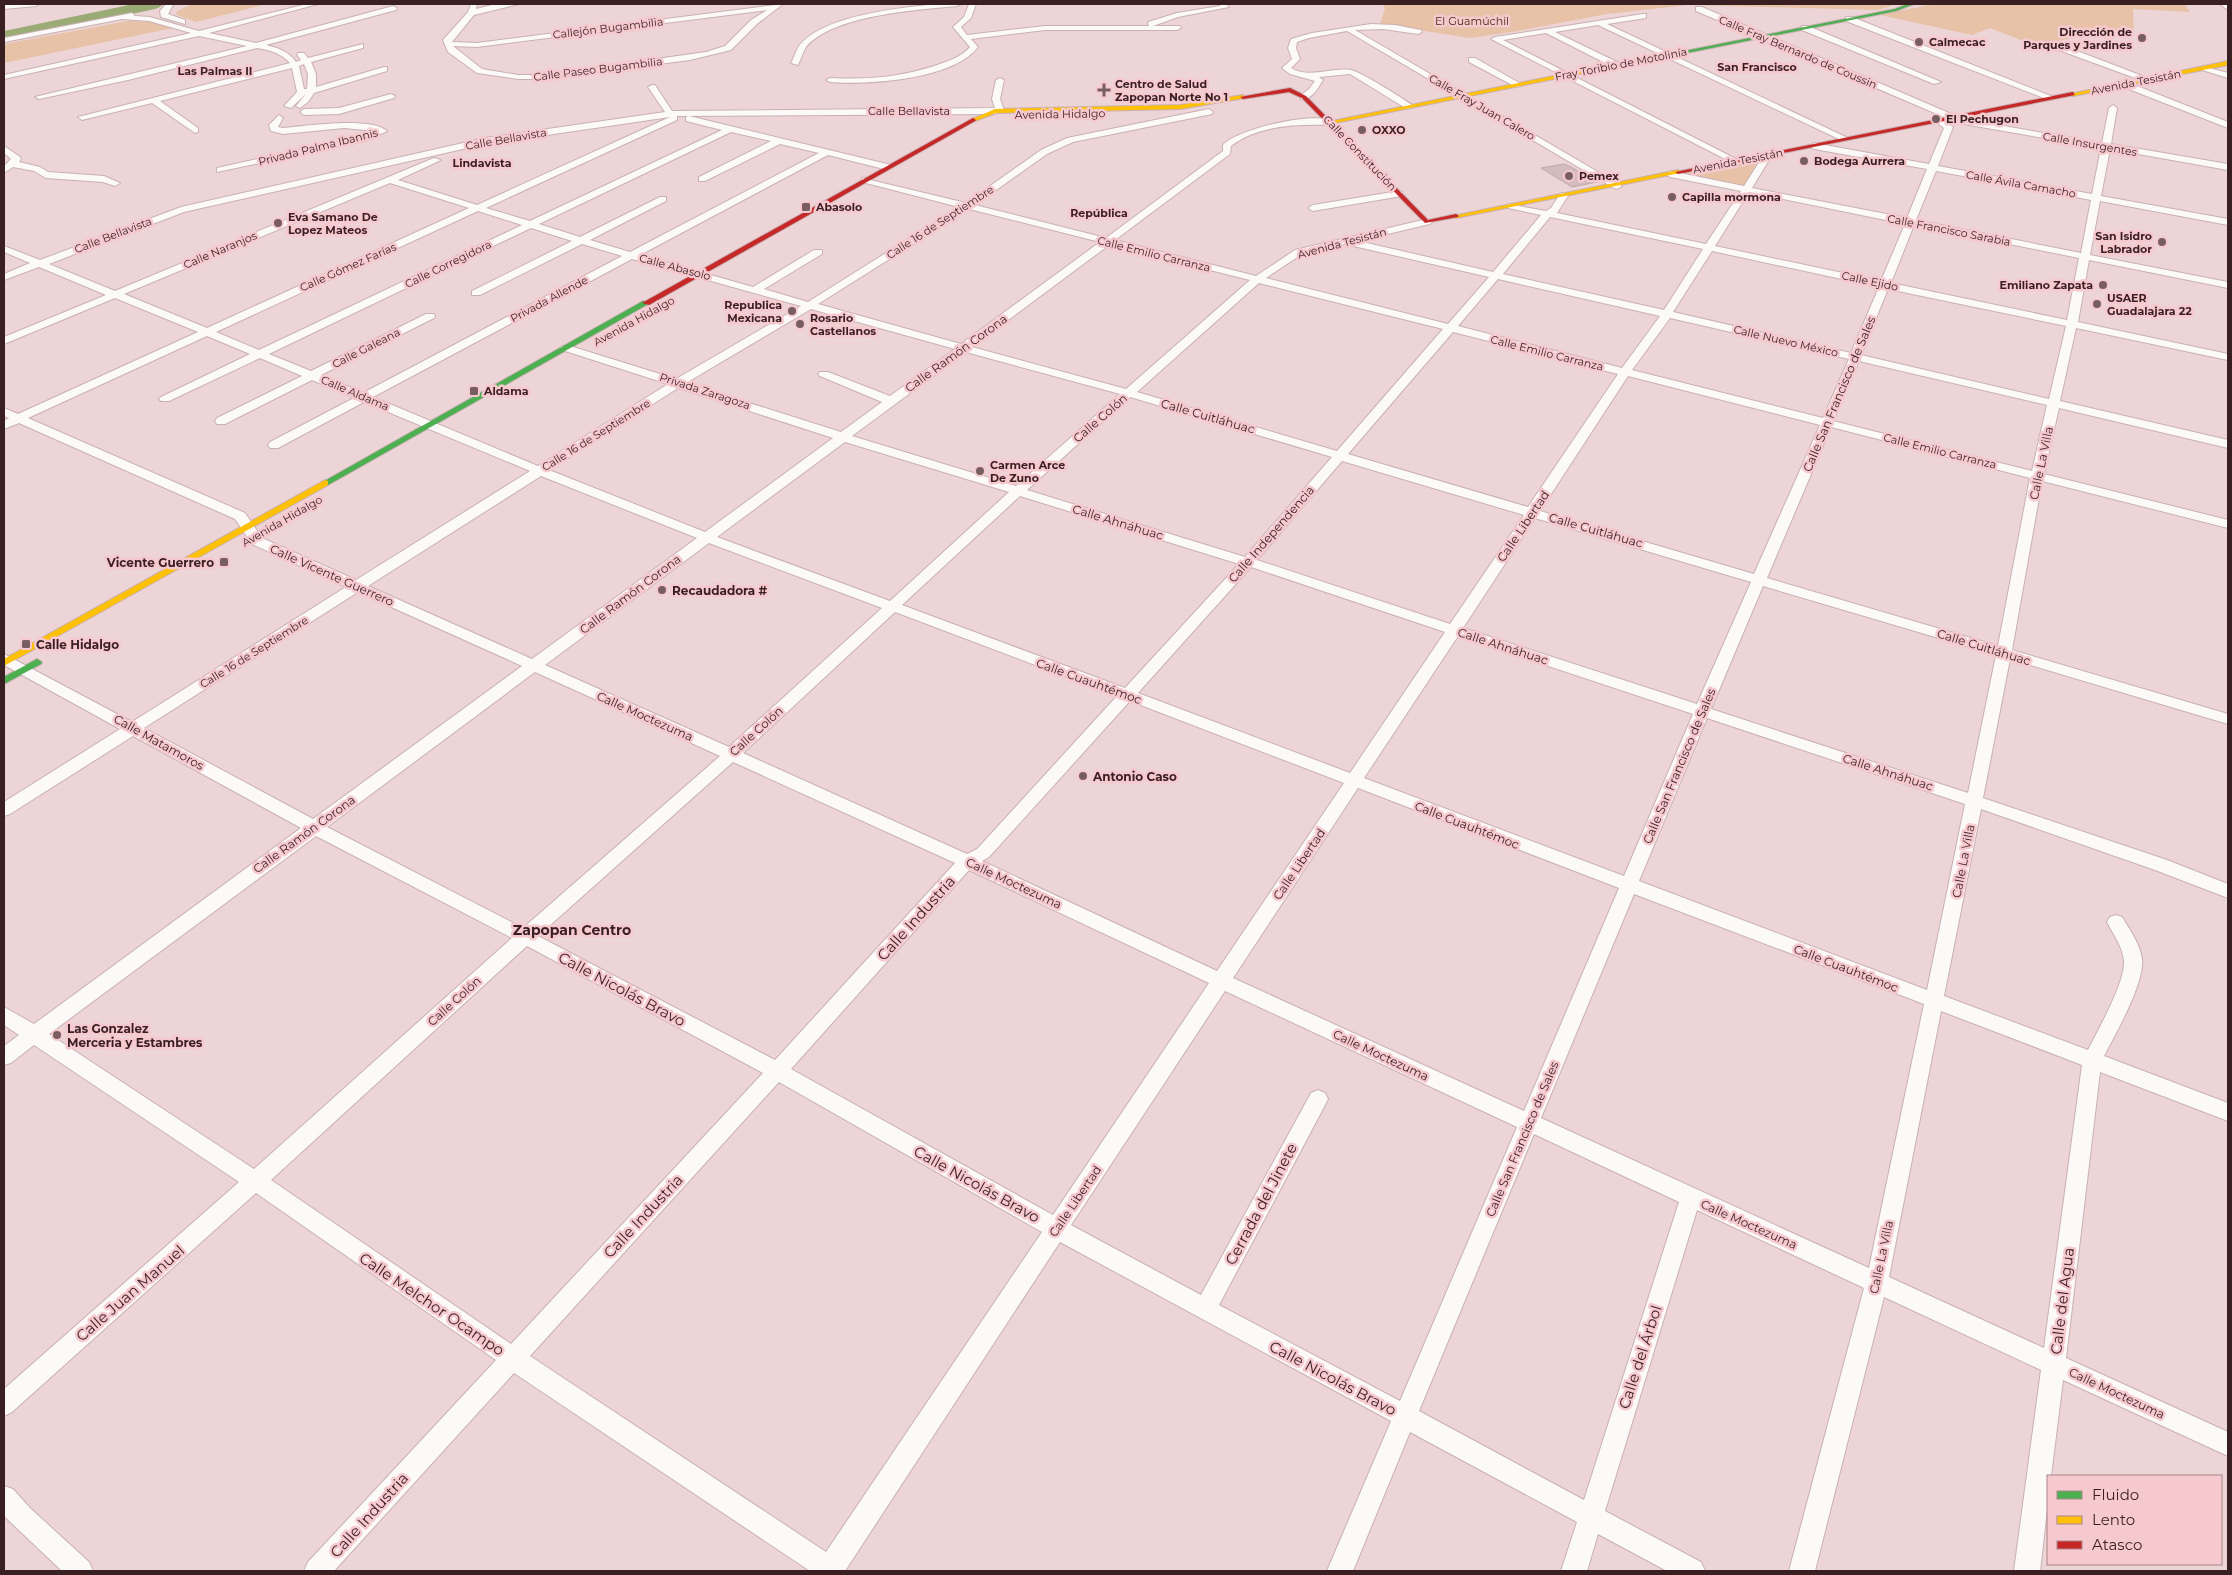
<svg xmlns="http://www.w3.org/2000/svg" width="2232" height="1575" font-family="Montserrat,sans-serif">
  <rect width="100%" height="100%" fill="#ecd4d7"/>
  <g fill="#e8c2a6">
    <path d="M192,4h75l-71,18 -19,-7 -1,-3z"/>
    <path d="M1383,4h514l-19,6 -190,-5 -81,9 -89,17 -48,7 -90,-14 5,-16z"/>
    <path d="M1934,4h251l5,8 -57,-3 1,24h-30l-70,12 -44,-17 -18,7 -92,-20z"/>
    <path d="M128,21l25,1 20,6 -169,35v-19z"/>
    <path d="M1758,161l-15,27 -63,-13z"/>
  </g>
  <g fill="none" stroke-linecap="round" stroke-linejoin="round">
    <path fill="#9aab75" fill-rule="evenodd" d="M134,4h29l-3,3 -5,2 -151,32v-10z"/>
  </g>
  <path fill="#d4bbbe" stroke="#bfa7ab" d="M1564,164l7,3 26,15 -25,5 -31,-19z"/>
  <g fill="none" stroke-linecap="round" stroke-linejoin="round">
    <g stroke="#c9b0b3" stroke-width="2">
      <g id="street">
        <path d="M39,4l-3,2 -32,3v-4z"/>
        <path d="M166,4l7,1 -5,9 17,6v4l-24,-7 -1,-6z"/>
        <path d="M307,4h11l-109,29 47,10 137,-37 4,2 -1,2 -130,35c13,3 23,7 30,17l5,-2 -4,-5 1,-2h6l4,5 55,-14v4l-52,14 5,12v13l68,-20h3v4l-73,22 -6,9 -8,6 -4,-2 10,-12 -15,14 -7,-2 13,-14 -5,-24 -132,33 38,27v4l-3,1 -43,-30 -70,17 -4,-3 212,-54c-9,-10 -21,-13 -33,-15l-129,32 -89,19 -4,-2 212,-51 -48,-10 -195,43v-4l187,-42 -42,-12 -27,-2 -118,23v-4l128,-25 3,3 15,1 49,14zM304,64l4,10 -1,15h-3l-5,-23z"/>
        <path d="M471,4h6l-1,5 20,-5h23l-45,11 -22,27 25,1 306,-39 -26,20 -26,26 -41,10 -148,19h-24l-41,-6 -29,-21 -5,-12 25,-28zM767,10l-16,10 -26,26 -19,6 -164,23h-24l-36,-6 -29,-23 24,1z"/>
        <path d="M937,4h24l-4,2c-40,4 -124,9 -151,41 -3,5 -5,12 -8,18l-7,-2c3,-5 5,-13 8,-17 24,-31 101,-38 138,-42z"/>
        <path d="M969,4h7l-5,14 -10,9 6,8 78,-9h104l-1,-4 29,-9 43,-7v-2h6l3,3 -51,10 -25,9h27l1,2 -4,2h-132l-74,9 7,8c-25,33 -110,38 -148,35l-4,-2 4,-2c39,2 73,-1 110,-14 11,-4 22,-8 30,-17l-17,-20 11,-10z"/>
        <path d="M2220,4h8v6z"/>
        <path d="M1696,7h6l261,112 139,24 7,-35 4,-3 4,3 -6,36 117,20v6l-118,-21 -9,47 127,23v6l-128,-24 -10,54 138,27v6l-139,-28 -11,62 150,32v6l-152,-32 -16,73 168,39v8l-169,-40 -15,66 184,46v8l-186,-47 -30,169 216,64v10l-218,-65 -27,139 184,62 61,24v14l-73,-28 -174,-61 -37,187 144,54c10,-20 37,-67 36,-89 -1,-14 -11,-27 -17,-39l3,-5 6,-2 6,2c8,13 18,27 20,42 3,23 -27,76 -38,97l124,47v18l-128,-49 -34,286 162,74v24l-165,-76 -12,96h-3v25l-8,70h-26l27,-201 -157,-73 -69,274h-26l75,-283 -167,-78 -92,301 96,51 4,9h-38l-69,-37 -11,37h-26l16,-49 -167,-90 -57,139h-26l64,-150 -331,-179 -215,329h-35l-296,-198 -180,198h-30l4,-9 188,-202 -240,-167 -244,219 -8,4v-27l235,-207 -205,-137 -23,18 -7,2v-19l15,-11 -15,-10v-18l30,17 267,-196 -168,-92 -123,78 -6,2v-14l116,-73 -116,-64v-11l128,68 214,-135 -94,-43 -17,-25 -216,-96 -15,6v-8l5,-3 -5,-2v-8l14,6 180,-82 -83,-34 -111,46v-7l102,-42 -67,-28 -35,13v-6l26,-11 -26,-11v-6l36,14 141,-53 304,-69 180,-26 -17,-25 4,-2h3l17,26 323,-3 -3,-9 4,-19 4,-2 4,2 -4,19 4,11 -9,4 -318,2v4l-191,88 44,13 192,-91 -36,-9v-4l3,-1 202,49 2,2 -5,3 -60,-15 -188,100 113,32 61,-37h8v4l-58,35 44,13 151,-95 -97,-25v-4l104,25 75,-53 26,-12 142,-29 4,3 -1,2 -139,28 -26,12 -72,51 131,33 117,-87v-6c14,-16 95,-35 111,-23l-4,3c-32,-1 -72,0 -99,21l-1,8 -115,86 141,36 39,-26 132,-31 5,3 -2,2 -72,17 135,31 48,-57 -33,-7v-4l38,7 5,-3 9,-14 3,-1 5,3 -11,17 149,31 35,-53 -71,-14 -5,-3 5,-3 74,15 21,-33 3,-1 4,3 -20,33 155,30 20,-49 -113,-20 -4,-3 4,-3 115,21 15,-36 -9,-7 4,-3 14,9 -15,39 154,28 9,-46 -143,-25 -262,-112zM670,117l-193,88 -79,-25 43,-20 -7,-2 -319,133 -66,-27 135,-52 301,-68zM731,132l40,9 -72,36v4h6l75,-37 39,9 -189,99 -40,-12 76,-39v-4h-6l-80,40 -41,-13zM1936,171l155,29 -10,53 -165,-33zM390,183l79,25 -262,120 -83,-34zM1749,192l156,32 -24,57 -166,-35zM969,209l131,33 -139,102 -143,-40zM478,211l44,14 -263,125 -43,-18zM1550,217l153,32 -39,61 -161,-36zM1914,225l165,33 -12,62 -176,-37zM531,228l41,13 -100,50v4h8l102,-51 40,12 -259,137 -42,-18 113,-57 1,-2 -1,-2h-8l-115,57 -42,-17zM1345,244l4,1 140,32 -41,47 -182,-46 36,-24zM1109,245l141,35 -124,109 -154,-42zM1712,251l167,36 -28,66 -178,-41zM632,259l169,47 -125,73 -106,-33h-8l-2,2 2,2 106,34 -130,82 -165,-69zM1498,279l162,37 -38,52 -164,-42zM1259,283l184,46 -106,122 -200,-59zM1888,289l178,37 -17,73 -188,-44zM811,309l144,40 -65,47 -62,-24h-8l-2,2 2,2 62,26 -41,30 -155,-49zM1670,318l179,41 -26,59 -191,-48zM1453,332l165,42 -90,133 -180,-53zM207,336l43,18 -89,43 -2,2 2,2h8l91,-43 42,18 -85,42 -2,3 2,3h8l87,-44 42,18 -84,44 -2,3 2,3h8l86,-46 166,69 -174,109 -94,-42 -17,-25 -217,-95zM966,352l154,42 -104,92 -164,-50zM1859,361l188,44 -15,66 -199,-50zM1628,376l192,49 -66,149 -214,-63zM678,388l155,50 -128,94 -156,-62zM1130,397l202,60 -87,100 -218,-67zM1831,427l199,51 -32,168 -231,-68zM845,442l164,50 -119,109 -173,-64zM1342,461l182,54 -74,109 -193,-64zM541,476l156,62 -165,121 -164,-73zM1020,496l219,68 -114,124 -223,-83zM1535,518l216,64 -54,122 -234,-76zM709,543l173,65 -153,139 -184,-82zM1251,567l194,65 -95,141 -212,-80zM1763,586l233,69 -28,138 -257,-84zM358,592l164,74 -209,153 -169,-91zM895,612l222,84 -140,153 -10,5 -224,-101zM1458,636l235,78 -69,162 -260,-98zM535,672l185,84 -197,172 -196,-101zM1130,701l214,82 -127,188 -235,-110 7,-4zM1707,718l258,86 -38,186 -288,-109zM733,762l222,101 -180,197 -237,-124zM1358,788l261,100 -95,223 -291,-133zM316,836l196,102 -258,231 -205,-135zM969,870l240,113 -156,232 -262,-146zM1634,894l290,110 -55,264 -328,-150zM527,946l236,127 -252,271 -240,-164zM1225,991l292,136 -117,274 -181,-96 106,-200 3,-6 -3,-6 -7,-3 -7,3 -110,202 -130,-70zM1941,1011l141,54 -38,283 -155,-71zM779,1082l263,150 -216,320 -296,-196zM1534,1134l145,68 -95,298 -165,-89z"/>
        <path d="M1643,14h3v4l-39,6 243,115 -7,2 -245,-116 -43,7 64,31v4h-6l-67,-34 -43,7 237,121 -7,2 -242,-124 4,-2z"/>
        <path d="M1846,17h6l204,81 -7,2 -203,-79z"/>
        <path d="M1371,24l24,1 26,5 1,2 -4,2 -35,-5 -28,1 267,156 -5,3 -3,-1 -267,-157 -38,7 -12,4 -1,6 4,11 -9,9c18,11 41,-1 60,2 8,1 57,31 63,37l-7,2 -57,-35 -31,3 4,3c-5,8 -11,20 -22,19v-4l8,-6 6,-8 -25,-7 -8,-6 10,-9 -4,-11 3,-9 21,-6z"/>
        <path d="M1802,26h6l133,56 -7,2 -132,-54z"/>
        <path d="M2045,41h6l102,39 -7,2 -101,-37z"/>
        <path d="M1469,58h6l48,27 -7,2 -47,-25z"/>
        <path d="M2202,66l26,7v5l-26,-8z"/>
        <path d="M2121,82h6l101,40v6l-107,-42z"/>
        <path d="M391,94l4,2 -1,2 -55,16 -35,1 -4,-3 4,-3 35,-1z"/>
        <path d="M279,115l4,3 -5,9 5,1c22,-2 88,-12 104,3l-18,9 -152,32v-4l149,-33 9,-4 -31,-3 -61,6 -12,-3 -2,-6z"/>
        <path d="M4,146l16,11 1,2 -2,3 21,5 8,5 56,4 16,7 -5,3 -12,-4 -57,-4 -12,-7 -21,-4 -9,6v-7l7,-7 -7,-6z"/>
        <path d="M1399,191l3,1v4l-89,15 -5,-3 5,-3z"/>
        <path d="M4,1486l9,3 17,19 59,54 4,9h-31l-58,-55z"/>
      </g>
    </g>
    <g stroke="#c9b0b3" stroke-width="2">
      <g id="fast">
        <path d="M1908,4h6l-18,7 -259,52 -3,-2 261,-52z"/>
        <path d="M643,301l7,2 -322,182 -3,1 -4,-3z"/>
        <path d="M37,659l5,3 -1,2 -37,20v-7z"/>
      </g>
    </g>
    <g stroke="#c9b0b3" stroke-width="2">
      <g id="slow">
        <path d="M1637,59l2,3 -309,62 -3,-2z"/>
        <path d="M2228,61v4l-155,31 -3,-2z"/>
        <path d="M1243,95l2,3 -65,11 -184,4 -21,8 -5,-1 25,-11 185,-4z"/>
        <path d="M1678,170l2,1v2l-224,45 -3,-2z"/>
        <path d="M325,480l3,1v4l-324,181v-7z"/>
      </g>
    </g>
    <g stroke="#c9b0b3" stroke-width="2">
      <g id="jam">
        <path d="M1290,88l16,8 122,124 28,-6 3,2 -1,1 -33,6 -123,-125 -13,-6 -46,7 -3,-2z"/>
        <path d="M2073,92l2,3 -397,79 -3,-2z"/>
        <path d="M973,118l3,2 -1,1 -326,184 -7,-2z"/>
      </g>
    </g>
    <use href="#street" fill="#fcf9f9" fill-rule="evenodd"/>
    <use href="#fast" fill="#4caf50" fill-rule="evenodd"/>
    <use href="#slow" fill="#ffc107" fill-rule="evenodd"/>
    <use href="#jam" fill="#c62828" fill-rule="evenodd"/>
  </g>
  <g fill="#785e61" stroke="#f6c9cf" stroke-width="2">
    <circle cx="2142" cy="38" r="5"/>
    <circle cx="1919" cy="42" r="5"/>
    <path d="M1101.5 82.5h5v5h5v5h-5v5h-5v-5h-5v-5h5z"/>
    <circle cx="1936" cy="119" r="5"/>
    <circle cx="1362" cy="130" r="5"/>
    <circle cx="1804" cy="161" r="5"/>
    <circle cx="1569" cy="176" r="5"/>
    <circle cx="1672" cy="197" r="5"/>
    <rect x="801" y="202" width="10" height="10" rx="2.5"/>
    <circle cx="278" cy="223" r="5"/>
    <circle cx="2162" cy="242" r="5"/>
    <circle cx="2103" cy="285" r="5"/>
    <circle cx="2097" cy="304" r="5"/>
    <circle cx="792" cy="311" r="5"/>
    <circle cx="800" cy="324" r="5"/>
    <rect x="469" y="386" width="10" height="10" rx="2.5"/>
    <circle cx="980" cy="471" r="5"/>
    <rect x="219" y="557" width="10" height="10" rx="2.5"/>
    <circle cx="662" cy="590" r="5"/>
    <rect x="21" y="639" width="10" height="10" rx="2.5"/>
    <circle cx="1083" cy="776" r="5"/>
    <circle cx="57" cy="1035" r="5"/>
  </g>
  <g text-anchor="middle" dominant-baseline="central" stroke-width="5" stroke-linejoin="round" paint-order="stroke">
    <g font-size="11" fill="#472e0f" stroke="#f6c9cf">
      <text x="1472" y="21">El Guamúchil</text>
    </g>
    <g font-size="11" fill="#391e22" stroke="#f6c9cf">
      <text transform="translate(608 28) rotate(-7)">Callejón Bugambilia</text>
      <text transform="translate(1798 52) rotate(23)">Calle Fray Bernardo de Coussin</text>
      <text transform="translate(1621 64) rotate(-11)">Fray Toribio de Motolinía</text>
      <text transform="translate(598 69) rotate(-7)">Calle Paseo Bugambilia</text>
      <text transform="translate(2136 82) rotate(-11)">Avenida Tesistán</text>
      <text transform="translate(1482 107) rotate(30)">Calle Fray Juan Calero</text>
      <text x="909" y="111">Calle Bellavista</text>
      <text transform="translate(1060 114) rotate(-1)">Avenida Hidalgo</text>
      <text transform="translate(506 139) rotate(-10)">Calle Bellavista</text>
      <text transform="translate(2090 144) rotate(10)">Calle Insurgentes</text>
      <text transform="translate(318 147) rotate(-14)">Privada Palma Ibannis</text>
      <text transform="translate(1360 153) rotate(46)">Calle Constitución</text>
      <text transform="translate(1738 161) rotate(-11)">Avenida Tesistán</text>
      <text transform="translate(2021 184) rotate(10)">Calle Ávila Camacho</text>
      <text transform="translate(940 222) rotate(-33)">Calle 16 de Septiembre</text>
      <text transform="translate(1949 230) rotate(11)">Calle Francisco Sarabia</text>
      <text transform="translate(113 235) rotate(-21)">Calle Bellavista</text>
      <text transform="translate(1342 243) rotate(-15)">Avenida Tesistán</text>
      <text transform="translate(220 250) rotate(-23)">Calle Naranjos</text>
      <text transform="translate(1154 254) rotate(14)">Calle Emilio Carranza</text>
      <text transform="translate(448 264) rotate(-26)">Calle Corregidora</text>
      <text transform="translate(348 267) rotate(-24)">Calle Gómez Farías</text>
      <text transform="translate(675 267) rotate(15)">Calle Abasolo</text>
      <text transform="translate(1870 281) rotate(12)">Calle Ejido</text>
      <text transform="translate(549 299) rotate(-28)">Privada Allende</text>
      <text transform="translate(634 321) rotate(-29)">Avenida Hidalgo</text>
      <text transform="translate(1786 341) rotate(13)">Calle Nuevo México</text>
      <text transform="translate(366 348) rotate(-27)">Calle Galeana</text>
      <text transform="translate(1547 353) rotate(14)">Calle Emilio Carranza</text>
      <text transform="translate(705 391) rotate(18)">Privada Zaragoza</text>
      <text transform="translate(355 393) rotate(23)">Calle Aldama</text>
      <text transform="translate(596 435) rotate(-32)">Calle 16 de Septiembre</text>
      <text transform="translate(1940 451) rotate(14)">Calle Emilio Carranza</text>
      <text transform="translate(282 521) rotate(-30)">Avenida Hidalgo</text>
      <text transform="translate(254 652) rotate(-32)">Calle 16 de Septiembre</text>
    </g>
    <g font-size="11" font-weight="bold" fill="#391e22" stroke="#f6c9cf" text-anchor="start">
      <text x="2132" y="32" text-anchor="end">Dirección de<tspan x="2132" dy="13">Parques y Jardines</tspan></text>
      <text x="1929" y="42">Calmecac</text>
      <text x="1115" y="84">Centro de Salud<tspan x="1115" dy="13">Zapopan Norte No 1</tspan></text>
      <text x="1946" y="119">El Pechugon</text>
      <text x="1372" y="130">OXXO</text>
      <text x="1814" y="161">Bodega Aurrera</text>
      <text x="1579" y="176">Pemex</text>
      <text x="1682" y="197">Capilla mormona</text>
      <text x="816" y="207">Abasolo</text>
      <text x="288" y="217">Eva Samano De<tspan x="288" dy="13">Lopez Mateos</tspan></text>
      <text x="2152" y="236" text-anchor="end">San Isidro<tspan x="2152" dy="13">Labrador</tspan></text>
      <text x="2093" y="285" text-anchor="end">Emiliano Zapata</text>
      <text x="2107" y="298">USAER<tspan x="2107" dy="13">Guadalajara 22</tspan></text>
      <text x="782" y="305" text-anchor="end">Republica<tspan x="782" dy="13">Mexicana</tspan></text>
      <text x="810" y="318">Rosario<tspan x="810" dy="13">Castellanos</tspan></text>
      <text x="484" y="391">Aldama</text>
      <text x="990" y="465">Carmen Arce<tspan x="990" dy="13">De Zuno</tspan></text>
    </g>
    <g font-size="11" font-weight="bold" fill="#391e22" stroke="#f6c9cf">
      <text x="1757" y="67">San Francisco</text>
      <text x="215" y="71">Las Palmas II</text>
      <text x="482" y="163">Lindavista</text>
      <text x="1099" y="213">República</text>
    </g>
    <g font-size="12" fill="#391e22" stroke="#f6c9cf">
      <text transform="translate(956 353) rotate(-36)">Calle Ramón Corona</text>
      <text transform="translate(1839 394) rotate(-67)">Calle San Francisco de Sales</text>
      <text transform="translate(1208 416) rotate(16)">Calle Cuitláhuac</text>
      <text transform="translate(1100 418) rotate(-41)">Calle Colón</text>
      <text transform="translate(2041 463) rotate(-78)">Calle La Villa</text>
      <text transform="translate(1118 522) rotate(17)">Calle Ahnáhuac</text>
      <text transform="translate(1523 526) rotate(-56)">Calle Libertad</text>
      <text transform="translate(1596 530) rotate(16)">Calle Cuitláhuac</text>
      <text transform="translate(1271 534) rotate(-49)">Calle Independencia</text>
      <text transform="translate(332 575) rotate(24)">Calle Vicente Guerrero</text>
      <text transform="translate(630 594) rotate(-37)">Calle Ramón Corona</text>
      <text transform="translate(1503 646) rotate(18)">Calle Ahnáhuac</text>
      <text transform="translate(1984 647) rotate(17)">Calle Cuitláhuac</text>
      <text transform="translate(1089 681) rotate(20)">Calle Cuauhtémoc</text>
      <text transform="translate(645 716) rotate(24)">Calle Moctezuma</text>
      <text transform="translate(756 731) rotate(-42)">Calle Colón</text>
      <text transform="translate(159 742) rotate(29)">Calle Matamoros</text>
      <text transform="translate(1679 766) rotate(-67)">Calle San Francisco de Sales</text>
      <text transform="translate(1888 772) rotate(18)">Calle Ahnáhuac</text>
      <text transform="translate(1467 825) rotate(21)">Calle Cuauhtémoc</text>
      <text transform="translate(304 834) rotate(-36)">Calle Ramón Corona</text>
      <text transform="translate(1963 861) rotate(-79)">Calle La Villa</text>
      <text transform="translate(1299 864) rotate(-56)">Calle Libertad</text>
      <text transform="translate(1014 883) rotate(25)">Calle Moctezuma</text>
      <text transform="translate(1846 968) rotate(21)">Calle Cuauhtémoc</text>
      <text transform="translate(454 1001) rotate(-42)">Calle Colón</text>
      <text transform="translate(1381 1055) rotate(25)">Calle Moctezuma</text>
      <text transform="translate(1522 1139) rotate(-67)">Calle San Francisco de Sales</text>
      <text transform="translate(1075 1201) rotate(-56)">Calle Libertad</text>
      <text transform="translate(1749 1224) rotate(24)">Calle Moctezuma</text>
      <text transform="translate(1881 1257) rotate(-78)">Calle La Villa</text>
      <text transform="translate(2117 1393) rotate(25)">Calle Moctezuma</text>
    </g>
    <g font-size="12" font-weight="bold" fill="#391e22" stroke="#f6c9cf" text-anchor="start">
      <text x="214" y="562" text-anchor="end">Vicente Guerrero</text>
      <text x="672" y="590">Recaudadora #</text>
      <text x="36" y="644">Calle Hidalgo</text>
      <text x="1093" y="776">Antonio Caso</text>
      <text x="67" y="1028">Las Gonzalez<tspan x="67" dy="14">Merceria y Estambres</tspan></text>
    </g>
    <g font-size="14" font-weight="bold" fill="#391e22" stroke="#f6c9cf">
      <text x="572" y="930">Zapopan Centro</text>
    </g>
    <g font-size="15" fill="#391e22" stroke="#f6c9cf">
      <text transform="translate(916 918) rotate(-48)">Calle Industria</text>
      <text transform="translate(622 989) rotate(28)">Calle Nicolás Bravo</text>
      <text transform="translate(977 1184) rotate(29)">Calle Nicolás Bravo</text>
      <text transform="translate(1261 1204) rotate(-62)">Cerrada del Jinete</text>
      <text transform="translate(643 1216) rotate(-47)">Calle Industria</text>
      <text transform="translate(130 1293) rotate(-41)">Calle Juan Manuel</text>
      <text transform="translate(2062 1301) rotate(-83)">Calle del Agua</text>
      <text transform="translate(432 1304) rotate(34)">Calle Melchor Ocampo</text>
      <text transform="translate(1640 1357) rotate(-72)">Calle del Árbol</text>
      <text transform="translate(1333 1378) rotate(28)">Calle Nicolás Bravo</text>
      <text transform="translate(369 1515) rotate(-48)">Calle Industria</text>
    </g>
  </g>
  <rect width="2232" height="1575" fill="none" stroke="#391e22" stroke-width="10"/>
  <rect x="2047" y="1475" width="175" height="90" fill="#f6c9cf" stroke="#aa858a"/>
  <rect x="2057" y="1491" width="25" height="8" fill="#4caf50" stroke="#aa858a"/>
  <text x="2092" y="1500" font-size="15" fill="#391e22">Fluido</text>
  <rect x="2057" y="1516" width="25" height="8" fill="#ffc107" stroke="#aa858a"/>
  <text x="2092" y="1525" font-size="15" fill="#391e22">Lento</text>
  <rect x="2057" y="1541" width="25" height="8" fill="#c62828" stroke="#aa858a"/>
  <text x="2092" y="1550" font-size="15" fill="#391e22">Atasco</text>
</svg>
